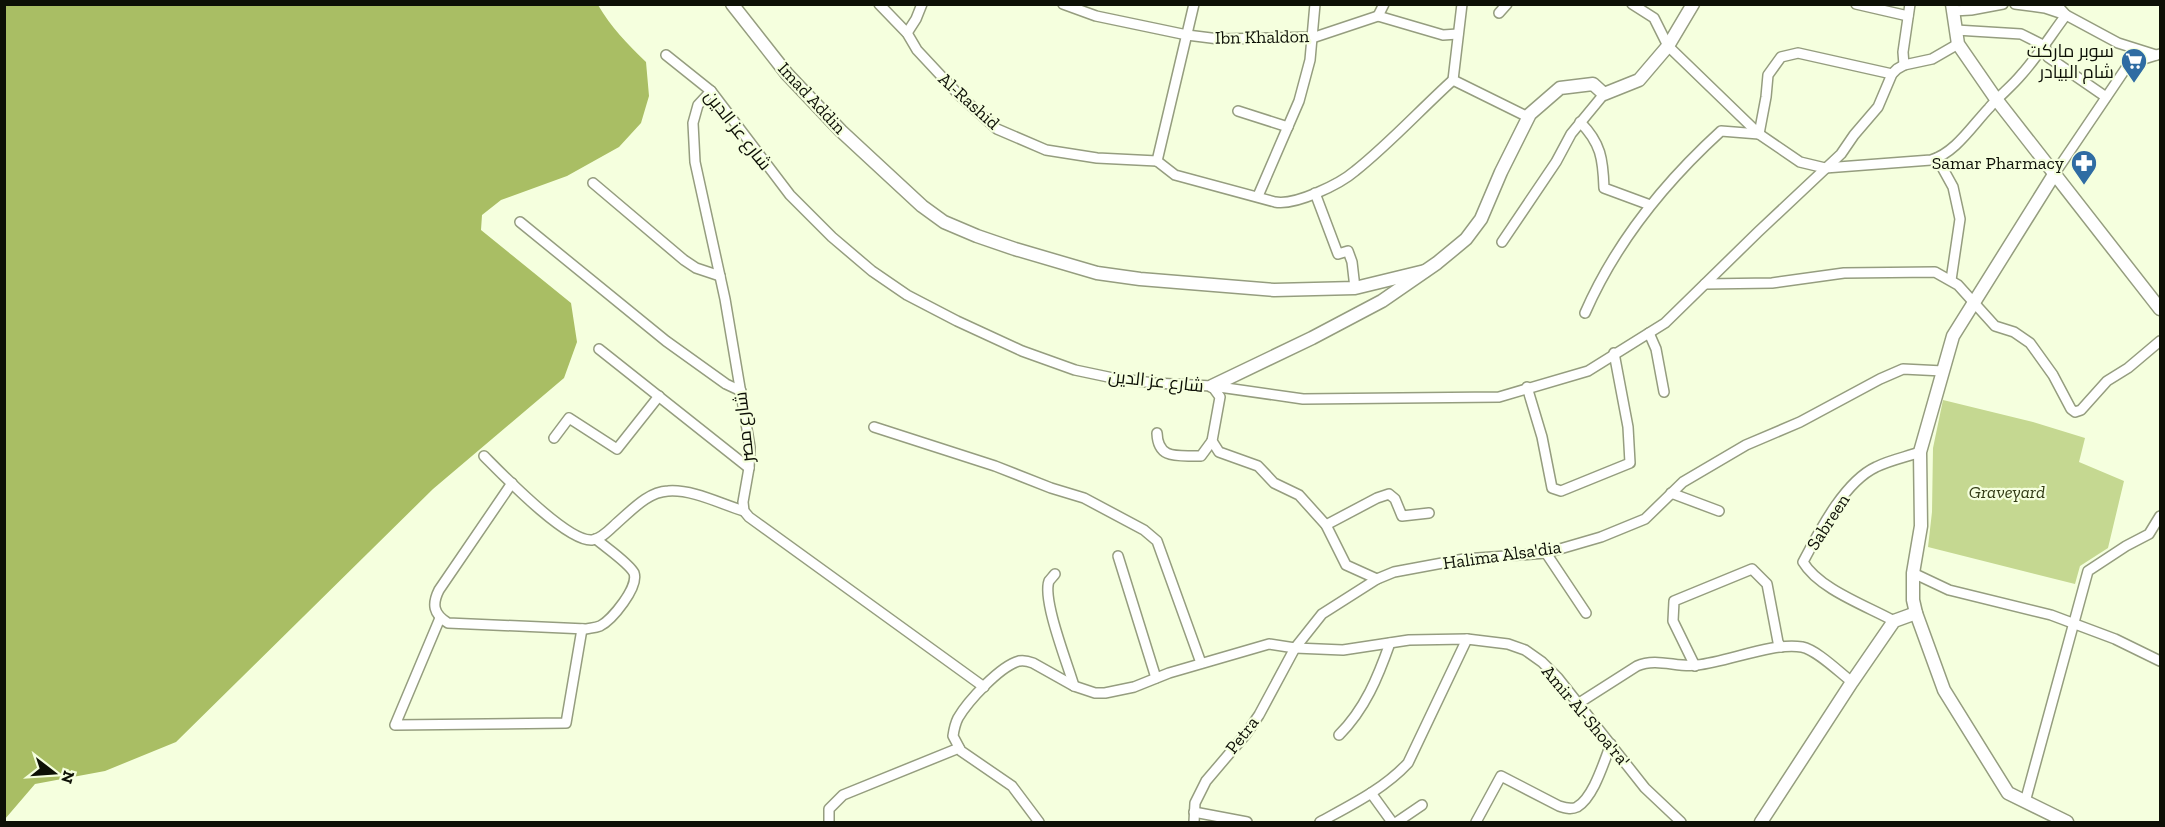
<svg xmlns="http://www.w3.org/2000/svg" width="2165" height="827" font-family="'Zilla Slab',Cairo,serif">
  <rect width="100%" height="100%" fill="#f5ffde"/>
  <path fill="#c5d891" d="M1943,400l90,22 52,16 -6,24 45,19 -16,67 -28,18 -5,18 -147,-37 4,-35 1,-64z"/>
  <path fill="#a9be64" d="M5,4l593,1c13,22 29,39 48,57l3,34 -8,27 -22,24 -52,29 -66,24 -19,15 -1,15 90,73 6,39 -13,36 -131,111 -257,253 -71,29 -70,13 -30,35z"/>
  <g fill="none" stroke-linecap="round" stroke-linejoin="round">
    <g stroke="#959d7f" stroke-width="12">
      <g id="street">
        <path d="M879,4l28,29 10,17 42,45 38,34 49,21 51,8 60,3"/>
        <path d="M1063,4l33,12 91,19 32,4 96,-2 63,-21 65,19 15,-1"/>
        <path d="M1462,4l-9,76 75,37"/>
        <path d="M1632,4l22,14 14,28 91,88 41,28 25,6 106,-8c24,-7 41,-34 58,-52 10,-12 23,-22 32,-33 17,-19 30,-40 45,-60l-10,-11"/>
        <path d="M1856,4l52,12"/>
        <path d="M2015,4l30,4 21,7 52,28 38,12"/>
        <path d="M1953,11l18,-1 32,-6"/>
        <path d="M1499,13l8,-9"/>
        <path d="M1378,16l6,-12"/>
        <path d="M1956,30l65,4 24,12 3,11 58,40"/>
        <path d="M907,33l9,-14 6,-15"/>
        <path d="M666,55l45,36 79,104 42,42 40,34 35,24 50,26 65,30 53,19 38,8 41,5 58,3 91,13 196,-2 89,-26 77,-48 93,-91 83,-78 13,-19 24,-28 14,-33 5,-5 7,-4 28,-6 26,-15"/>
        <path d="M1904,65l-1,-13 7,-48"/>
        <path d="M711,91l-13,14 -5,18 2,39 30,137 25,148 -1,21 -6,34 1,9 5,6 235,170"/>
        <path d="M1238,111l50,16"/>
        <path d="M1580,122c21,21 23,37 24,66l46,17"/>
        <path d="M1937,158l16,29 7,32 -9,61"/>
        <path d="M1157,161l18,14 100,27c20,4 65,-18 80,-31 33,-26 66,-62 98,-91"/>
        <path d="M1157,161l37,-157"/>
        <path d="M2055,173l71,-105 8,-6 26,-8"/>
        <path d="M593,183l91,77 12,8 24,8"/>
        <path d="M1315,193l23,61 10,-3 4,11 3,26"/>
        <path d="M1258,196l41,-95 11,-41 5,-56"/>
        <path d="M520,222l146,119 60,43 15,7"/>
        <path d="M1502,242l54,-80 15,-28 33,-40"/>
        <path d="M1705,284l67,-1 72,-10 91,-1 23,13 37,41 19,6 16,11 23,32 18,34 4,3 6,-2 26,-29 21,-13 32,-27"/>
        <path d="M1585,313c31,-71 79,-130 136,-182l38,3 7,-37 2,-22 13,-18 17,-4 94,21"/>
        <path d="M1649,333l7,16 8,43"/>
        <path d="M599,349l150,119"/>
        <path d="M1212,386l8,11 -8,44 7,11 39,14 16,17 25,12 27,30 20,40 31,14"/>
        <path d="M1527,387l15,50 10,51 9,3 69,-28 -2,-36 -14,-74"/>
        <path d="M874,427l121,39 56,22 33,10 60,32 13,11 44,122"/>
        <path d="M1157,433c1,28 22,22 44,23l11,-15"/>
        <path d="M554,438l15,-20 48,31 42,-53"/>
        <path d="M484,456c18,18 83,86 108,84 10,-1 19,-12 26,-18 15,-13 30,-30 50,-31 24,-2 53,13 76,20"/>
        <path d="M512,483l-73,107c-7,14 -6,24 9,33l138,6c4,-1 9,-1 14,-3 12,-6 39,-39 34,-53 -5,-10 -29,-26 -38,-34"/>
        <path d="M1671,493l48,18"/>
        <path d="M1326,525l51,-27 12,-4 6,5 7,17 27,-3"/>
        <path d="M1546,553l40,60"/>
        <path d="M1118,556l38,122"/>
        <path d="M1913,573l36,17 102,25 64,24 45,22"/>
        <path d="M1055,574c-1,1 -5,6 -6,7 -7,19 19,84 25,105"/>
        <path d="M440,618l-45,107 171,-2 16,-94"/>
        <path d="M1894,621c-27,-15 -75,-32 -91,-59 16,-30 41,-80 73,-95 14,-7 30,-10 44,-15"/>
        <path d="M1695,666l-22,-45 1,-20 78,-32 15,15 11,58 3,5"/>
        <path d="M1579,703l58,-37c20,-9 40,2 60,-1 31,-3 75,-23 105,-18 15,3 37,25 50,35"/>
        <path d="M1339,735c26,-26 39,-58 51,-92"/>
        <path d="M1371,793l21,29"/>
        <path d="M2025,802l63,-231 38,-25 23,-12 11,-18"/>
        <path d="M1194,812l53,10"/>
        <path d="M829,822v-13l14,-14 116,-47"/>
        <path d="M1039,822l-27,-36 -51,-35 -8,-15c1,-7 2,-12 5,-18 10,-17 42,-52 61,-57 5,-1 9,0 14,2l41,23 21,7h10l29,-6 35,-14 100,-29 26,4 48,2 66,-10 58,-1 41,5 17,6 17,12 16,16 87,110 36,34"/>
        <path d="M1194,822l1,-19 11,-22 40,-47 13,-19 36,-67 27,-34 55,-35 17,-7 70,-13 82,-6 55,-16 44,-18 38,-37 63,-37 54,-23 80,-43 23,-10 40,2"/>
        <path d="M1320,822c31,-17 64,-33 88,-59l59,-124"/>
        <path d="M1397,822l25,-17"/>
        <path d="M1476,822l25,-46 58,30c6,2 12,4 18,1 17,-10 27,-46 34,-63"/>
      </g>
    </g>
    <g stroke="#959d7f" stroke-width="15">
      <g id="secondary">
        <path d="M732,4l55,70 54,57 81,75 22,16 33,14 38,13 82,24 43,6 134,11 81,-2 70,-17"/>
        <path d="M1952,4l6,40 38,55 164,210"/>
        <path d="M2055,173l-102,163 -33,116 1,74 -8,47v27l3,13 28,77 64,103 59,29"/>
        <path d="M1212,386l100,-48 70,-37 55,-38 29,-24 15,-20 20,-47 29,-58 30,-26 33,-4 11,10 35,-14 29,-34 25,-42"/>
        <path d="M1761,822l91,-140 42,-61 22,-8"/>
      </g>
    </g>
    <use href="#street" stroke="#fff" stroke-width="9"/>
    <use href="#secondary" stroke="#fff" stroke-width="12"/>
  </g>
  <defs>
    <g id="supermarket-pin" transform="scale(1.35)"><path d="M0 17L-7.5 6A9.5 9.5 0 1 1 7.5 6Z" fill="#2f6ca3" stroke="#f5ffde"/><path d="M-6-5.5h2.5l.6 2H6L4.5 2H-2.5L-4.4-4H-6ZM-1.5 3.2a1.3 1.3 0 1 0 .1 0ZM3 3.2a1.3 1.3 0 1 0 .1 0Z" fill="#fff"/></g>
    <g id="pharmacy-pin" transform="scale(1.35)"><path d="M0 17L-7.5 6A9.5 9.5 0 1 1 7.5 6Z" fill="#2f6ca3" stroke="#f5ffde"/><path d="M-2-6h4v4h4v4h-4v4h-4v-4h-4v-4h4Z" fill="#fff"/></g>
  </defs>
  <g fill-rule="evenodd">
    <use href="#supermarket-pin" x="2134" y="61"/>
    <use href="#pharmacy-pin" x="2084" y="163"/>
  </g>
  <g text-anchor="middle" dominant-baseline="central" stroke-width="4.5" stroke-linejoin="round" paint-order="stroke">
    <g font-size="18" fill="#0d1006" stroke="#f5ffde">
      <text transform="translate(1262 37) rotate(-1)">Ibn Khaldon</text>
      <text transform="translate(812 98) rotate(47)">Imad Addin</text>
      <text transform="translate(969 101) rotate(42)">Al-Rashid</text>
      <text transform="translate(738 130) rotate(52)">شارع عز الدين</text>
      <text transform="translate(1156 381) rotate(6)">شارع عز الدين</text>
      <text transform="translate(744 427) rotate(-96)">شارع مصر</text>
      <text transform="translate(1828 522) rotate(-57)">Sabreen</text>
      <text transform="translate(1502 555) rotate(-8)">Halima Alsa'dia</text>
      <text transform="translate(1586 716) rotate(50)">Amir Al-Shoa'ra'</text>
      <text transform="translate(1242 735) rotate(-52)">Petra</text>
    </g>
    <g font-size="18" fill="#0d1006" stroke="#f5ffde" text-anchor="end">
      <text x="2114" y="51">سوبر ماركت<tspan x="2114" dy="21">شام البيادر</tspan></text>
      <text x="2064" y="163">Samar Pharmacy</text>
    </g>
    <g font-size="18" font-style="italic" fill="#323b15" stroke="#f5ffde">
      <text x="2007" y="492">Graveyard</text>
    </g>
  </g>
  <rect width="2165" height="827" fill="none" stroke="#0d1006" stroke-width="12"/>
  <g transform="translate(54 773) rotate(107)" stroke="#f5ffde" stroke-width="4.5" paint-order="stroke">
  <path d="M0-4.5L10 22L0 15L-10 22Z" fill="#0d1006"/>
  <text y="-9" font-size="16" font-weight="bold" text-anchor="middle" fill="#0d1006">N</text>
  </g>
</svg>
